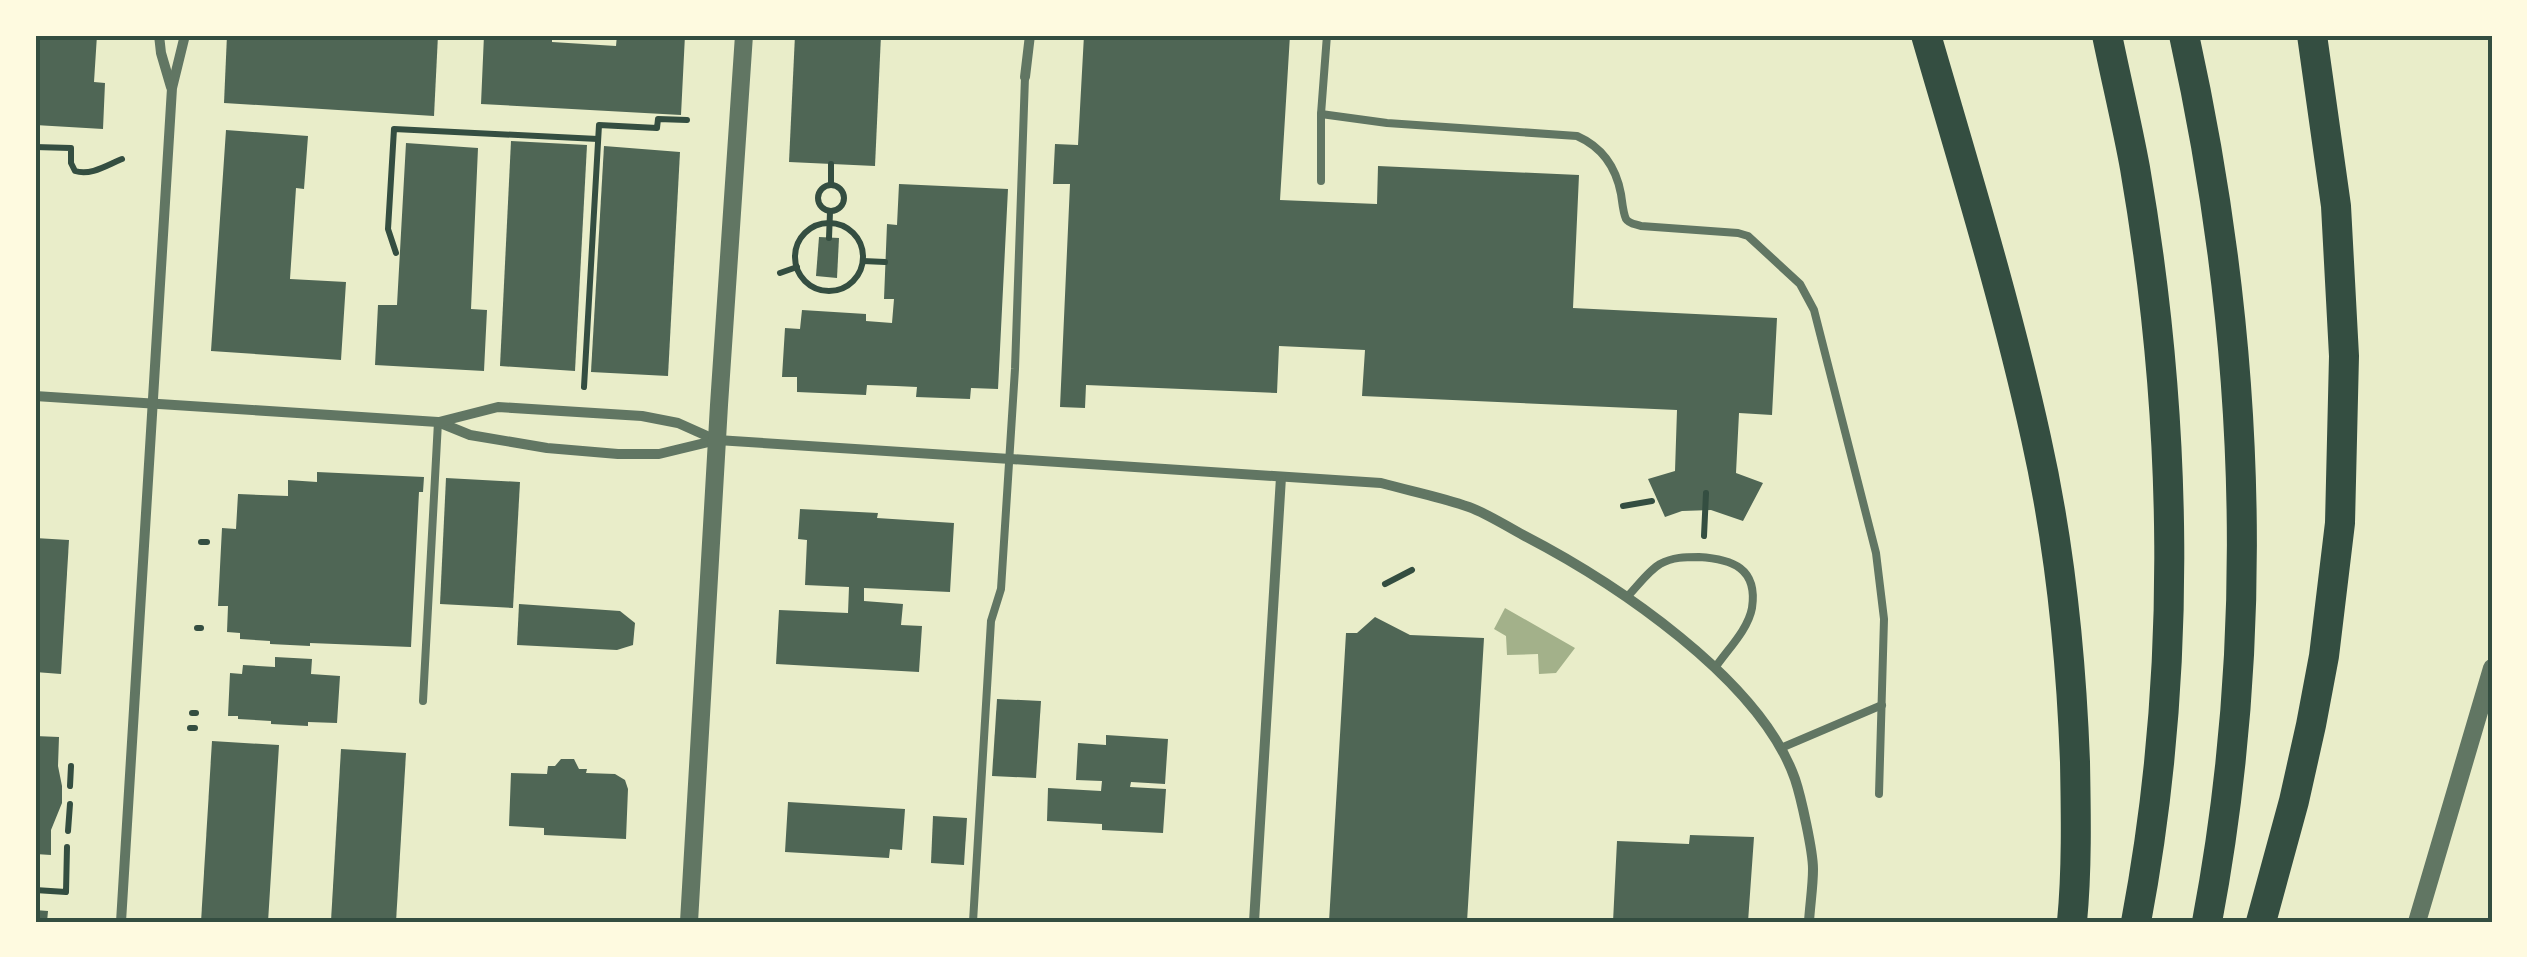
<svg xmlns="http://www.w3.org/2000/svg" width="2527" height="957" font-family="'Archivo Narrow',sans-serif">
  <rect width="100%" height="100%" fill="#e9edc9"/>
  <path fill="#a3b18a" d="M1505,608l70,40 -19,25 -17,1 -1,-20 -31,1 -1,-19 -12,-7z"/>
  <g fill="#4f6655">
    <path d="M35,35h62l-3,47 11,1 -2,46 -68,-4z"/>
    <path d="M227,35h211l-4,81 -210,-13z"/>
    <path d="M484,35h68v7l64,4 1,-11h68l-4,80 -200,-11z"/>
    <path d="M795,35h86l-6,131 -86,-4z"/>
    <path d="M1084,35h206l-10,165 97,4 1,-38 201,9 -6,133 204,10 -5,97 -33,-2 -3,60 27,10 -20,38 -32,-11 -29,1 -17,6 -17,-38 27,-8 2,-61 -315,-14 3,-46 -86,-4 -2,47 -191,-8 -1,23 -25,-1 10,-223h-17l2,-40 23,1z"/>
    <path d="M226,130l82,6 -4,53 -8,-1 -6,91 56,3 -5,78 -130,-9z"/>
    <path d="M511,141l76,4 -12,226 -75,-5z"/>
    <path d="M406,143l72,5 -7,161 16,1 -3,61 -109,-6 3,-60h19z"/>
    <path d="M604,146l76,6 -12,224 -77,-4z"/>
    <path d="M899,184l109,5 -10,200 -27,-1 -1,11 -54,-2 1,-10 -21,-1 -29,-1 -1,10 -69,-3v-15h-15l3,-49 15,1 2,-19 64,4v7l26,2 2,-24h-10l3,-75 10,1z"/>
    <path d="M819,237l20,1 -2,40 -21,-2z"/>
    <path d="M317,472l107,5 -1,15h-4l-8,155 -101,-4v3l-40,-2v-3l-30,-2v-6l-13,-1 1,-26h-10l4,-78 14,1 2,-35 50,2v-16l29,2z"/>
    <path d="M446,478l74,4 -7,126 -73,-4z"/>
    <path d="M800,509l78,4 -1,5 77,5 -4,69 -86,-4v13l39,3 -2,21 21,1 -3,46 -143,-8 3,-54 69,3 1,-26 -44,-2 2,-45 -9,-1z"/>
    <path d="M35,538l34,2 -8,134 -26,-2z"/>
    <path d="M519,604l101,7 15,12 -2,22 -16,5 -100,-5z"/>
    <path d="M1375,617l35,18 74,3 -17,284h-138l17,-289h11z"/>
    <path d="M275,657l37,2 -1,15 29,2 -3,47 -29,-1v4l-37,-2v-3l-33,-2v-3h-10l2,-43 12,1 1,-9 32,2z"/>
    <path d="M997,699l44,2 -5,77 -44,-2z"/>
    <path d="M1106,735l62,4 -3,45 -34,-2 -1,5 36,2 -3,44 -61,-3v-6l-55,-3 1,-33 53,3 1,-10 -26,-1 2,-37 28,2z"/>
    <path d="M35,736l24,1 -1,29 4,20v17l-11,27v25l-16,-1z"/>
    <path d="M212,741l67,4 -11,177h-67z"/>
    <path d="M341,749l65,4 -10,169 -65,-1z"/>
    <path d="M561,759h13l5,10h8l-1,4 29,1 10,6 3,9 -2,50 -82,-4v-7l-35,-2 2,-53 36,1 1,-8h7z"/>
    <path d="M788,802l117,7 -3,41 -12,-1 -1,9 -104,-6z"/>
    <path d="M933,816l34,2 -3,47 -33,-2z"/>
    <path d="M1690,835l64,2 -6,85h-135l4,-81 72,3z"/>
    <path d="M35,910l13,1 -1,11h-12z"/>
  </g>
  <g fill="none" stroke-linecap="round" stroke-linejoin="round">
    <g stroke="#344e41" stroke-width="6">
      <path d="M35,147l36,1v15l4,8c16,5 32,-6 47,-12"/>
      <path d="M831,184v-20"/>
      <circle cx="831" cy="198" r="13"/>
      <circle cx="829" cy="257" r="34"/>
      <path d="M829,238l1,-26"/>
      <path d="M396,253l-8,-24 6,-100 204,10"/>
      <path d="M863,261l22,1"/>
      <path d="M780,273l17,-6"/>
      <path d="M584,387l15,-262 58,3 1,-9 29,1"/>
      <path d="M1623,506l29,-5"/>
      <path d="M1704,536l2,-43"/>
      <path d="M201,542h6"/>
      <path d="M1385,584l27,-14"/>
      <path d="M197,628h4"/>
      <path d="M192,713h4"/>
      <path d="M190,728h5"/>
      <path d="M70,786l1,-20"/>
      <path d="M68,831l2,-27"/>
      <path d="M35,890l31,2 1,-45"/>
    </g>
    <g stroke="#617663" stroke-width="8">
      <path d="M1321,114l66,9 190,13c25,11 39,31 44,58 1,6 2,19 5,25 3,5 9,5 15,7l97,7 10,3 52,48 14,26 62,243 8,66 -5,175"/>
      <path d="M1321,181v-67l6,-79"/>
      <path d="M1627,597c10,-10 21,-26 33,-33 13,-7 25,-7 39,-7 33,2 59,11 53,51 -4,22 -25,42 -37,60"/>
      <path d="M423,701l15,-279"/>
      <path d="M1781,748l101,-43"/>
      <path d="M973,922l18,-301 10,-32 14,-220 10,-292"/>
    </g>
    <g stroke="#617663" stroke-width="10">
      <path d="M159,35l2,18 10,34"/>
      <path d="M1025,77l5,-42"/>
      <path d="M35,396l403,26 32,13 77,13 71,6h41l58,-14 664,43c29,8 60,14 88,24 19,7 37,19 54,28 91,47 237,144 272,244 6,18 18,72 18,90 0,17 -3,36 -4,53"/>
      <path d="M439,422l59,-15 144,9 36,7 38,17"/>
      <path d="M121,922l51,-834 13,-53"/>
      <path d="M1254,922l27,-445"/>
    </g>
    <g stroke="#617663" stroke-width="18">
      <path d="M689,922l30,-517 25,-370"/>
      <path d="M2417,922l75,-254"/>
    </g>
    <g stroke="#344e41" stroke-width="30">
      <path d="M1926,35c39,134 80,267 110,403 24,107 35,216 39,324 1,53 2,108 -3,160"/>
      <path d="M2107,35c9,44 20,89 28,133 43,249 48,506 1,754"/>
      <path d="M2184,35c65,294 79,591 23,887"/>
      <path d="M2261,922l33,-121 17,-76 13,-69 16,-133 4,-167 -8,-150 -24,-171"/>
    </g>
  </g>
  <rect width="2527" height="957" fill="none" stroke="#fefae0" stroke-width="75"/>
  <rect x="38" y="38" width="2452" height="882" fill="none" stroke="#344e41" stroke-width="4"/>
</svg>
